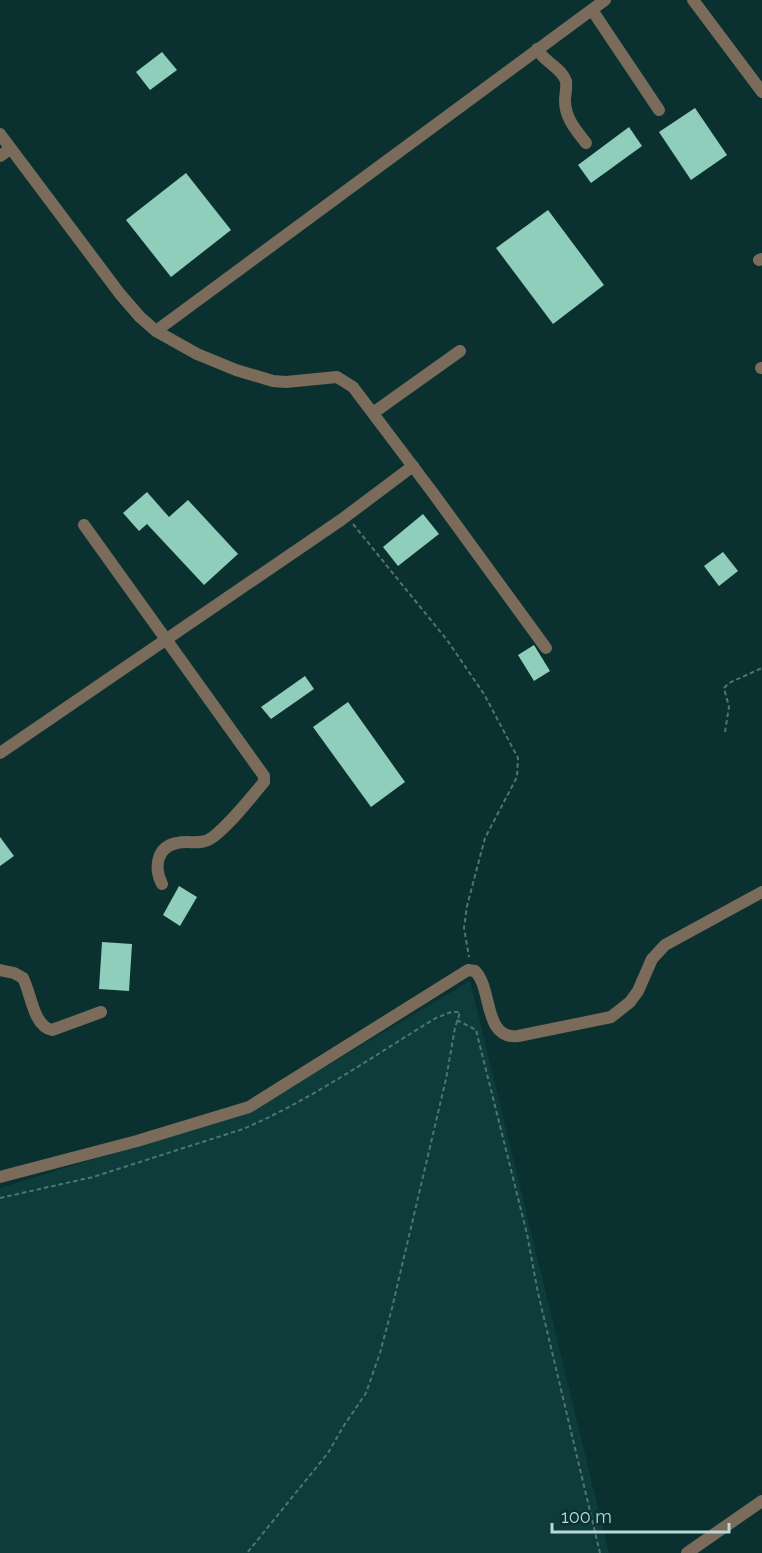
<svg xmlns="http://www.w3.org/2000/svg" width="762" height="1553" font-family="Raleway,sans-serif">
  <rect width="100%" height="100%" fill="#0a3130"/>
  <path fill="#0d3c3b" d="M470,981l139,572h-609v-365l252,-78z"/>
  <g fill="#8fceba">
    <path d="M162,52l15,18 -27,20 -14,-18z"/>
    <path d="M695,108l32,47 -36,25 -32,-48z"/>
    <path d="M629,127l13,19 -51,37 -13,-18z"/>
    <path d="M186,173l45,57 -60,47 -45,-57z"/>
    <path d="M548,210l56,75 -51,39 -57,-76z"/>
    <path d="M147,492l22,25 19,-17 50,54 -34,31 -57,-61 -8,7 -16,-18z"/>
    <path d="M423,514l16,20 -41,32 -15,-19z"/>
    <path d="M723,552l15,19 -19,15 -15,-20z"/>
    <path d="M534,645l16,26 -16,10 -16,-26z"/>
    <path d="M305,676l9,13 -43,30 -10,-12z"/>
    <path d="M348,702l57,80 -34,25 -58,-80z"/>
    <path d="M0,837l14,19 -14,10z"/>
    <path d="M179,886l18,11 -17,29 -17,-11z"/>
    <path d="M102,942l30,2 -3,47 -30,-2z"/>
  </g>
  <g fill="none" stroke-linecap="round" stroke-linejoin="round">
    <g stroke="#4f7473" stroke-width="2" stroke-dasharray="4.5 3" stroke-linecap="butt">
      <path d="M353,524l94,116 37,54 34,64 -1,19 -32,61 -18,68 -3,22 5,29"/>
      <path d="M725,732l4,-25 -5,-19 5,-5 33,-15"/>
      <path d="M457,1020l19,10 51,204 11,59 62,260"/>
      <path d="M0,1198l93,-21 150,-48c68,-29 130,-73 193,-111l15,-6h9l-5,16 -9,51 -54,229 -12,45 -14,40 -23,34 -15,26 -81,100"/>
    </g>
    <g stroke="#7a6b5a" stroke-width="12">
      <path d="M693,0l69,92"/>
      <path d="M592,10l67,100"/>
      <path d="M537,49c8,14 24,18 29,32 1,7 -1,13 -1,20 0,17 11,29 21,42"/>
      <path d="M0,134l120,160 20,23 16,14 41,23 39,16 37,11 13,1 51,-5 16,10 80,106 113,155"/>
      <path d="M0,156l10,-7"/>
      <path d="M759,260l3,-1"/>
      <path d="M156,331l449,-331"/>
      <path d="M761,368h1"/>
      <path d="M373,413l87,-62"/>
      <path d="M84,525l180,251v6c-16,19 -32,40 -51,55 -12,9 -23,3 -36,6 -21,4 -23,25 -15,41"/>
      <path d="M0,753l341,-233 72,-54"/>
      <path d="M0,970l14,3 9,5c8,15 10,48 29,52l49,-18"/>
      <path d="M0,1177l137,-36 112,-34 219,-137 7,1c18,18 8,69 43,65l93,-19 19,-15 8,-11 14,-32 13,-14 97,-53"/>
      <path d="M687,1553l75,-52"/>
    </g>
  </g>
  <path d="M552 1523v9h177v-9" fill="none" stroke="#b8d9d7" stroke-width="3"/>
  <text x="561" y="1523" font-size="18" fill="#b8d9d7" stroke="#0a3130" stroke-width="4.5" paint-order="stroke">100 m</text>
</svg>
